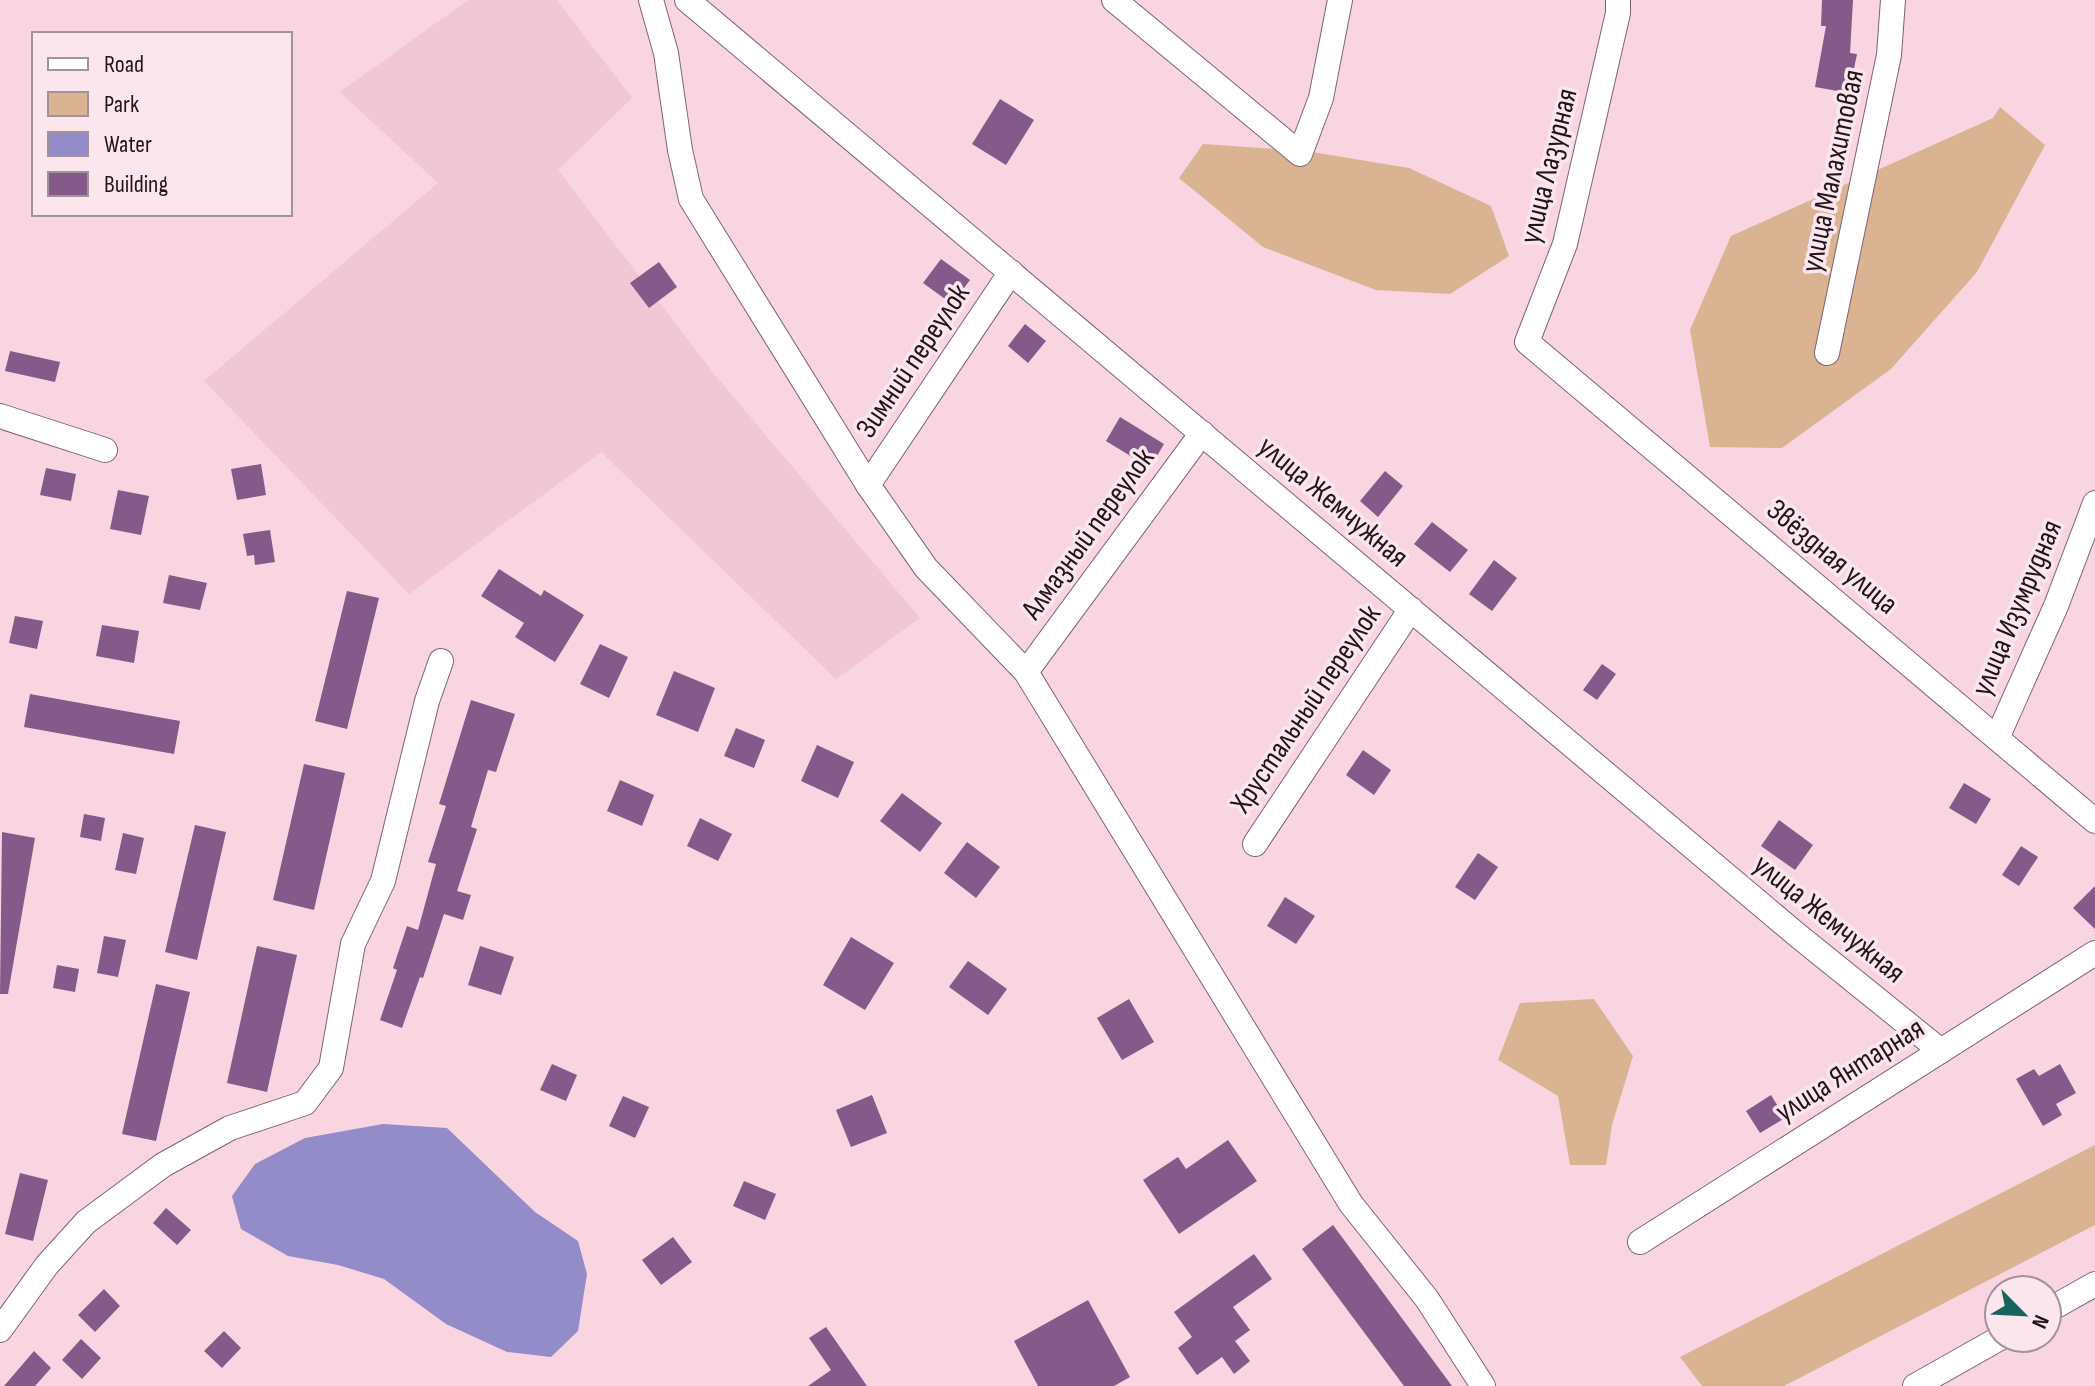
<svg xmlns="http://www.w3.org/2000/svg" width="2095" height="1386" font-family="'Sofia Sans Condensed',sans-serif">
  <rect width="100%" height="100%" fill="#f8d5e1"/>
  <path fill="#f1c6d5" d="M468,0h89l75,98 -74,72 157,205 205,243 -84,61 -235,-227 -192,142 -205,-213 234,-198 -98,-91z"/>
  <g fill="#d9b392">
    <path d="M2000,107l45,38 -68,127 -86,97 -109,79 -72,-1 -20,-117 41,-94 262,-118z"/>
    <path d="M1203,144l103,7 103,17 82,38 18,50 -59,38 -74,-4 -113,-43 -84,-69z"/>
    <path d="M1594,999l39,57 -21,69 -6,40h-36l-12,-69 -60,-36 22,-57z"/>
    <path d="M2095,1145v80l-311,161h-82l-22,-29z"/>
  </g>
  <path fill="#938cc8" d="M383,1124l64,4 88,84 43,29 9,33 -9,57 -27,26 -44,-5 -61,-28 -62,-45 -46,-14 -50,-9 -47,-27 -9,-33 23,-32 50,-26z"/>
  <g fill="#845a8a">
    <path d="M1822,0h31l-3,53 7,1 -8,39 -34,-6 11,-61h-5z"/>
    <path d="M1000,99l34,21 -28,45 -34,-21z"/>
    <path d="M941,259l29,21 -18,24 -29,-21z"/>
    <path d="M659,262l18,25 -28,21 -19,-25z"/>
    <path d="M1025,324l21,17 -18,22 -20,-17z"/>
    <path d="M10,351l50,11 -5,20 -50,-11z"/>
    <path d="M1120,417l44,27 -14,24 -44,-27z"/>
    <path d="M261,464l5,31 -29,5 -6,-31z"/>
    <path d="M46,468l30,6 -5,27 -31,-6z"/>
    <path d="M1385,471l18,15 -25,31 -18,-16z"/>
    <path d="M118,490l31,6 -8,39 -31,-6z"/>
    <path d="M1432,522l36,28 -18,22 -36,-28z"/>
    <path d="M270,530l5,32 -20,3 -1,-10 -7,1 -4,-22z"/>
    <path d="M1494,560l23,18 -25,33 -23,-17z"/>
    <path d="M499,569l42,27 3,-6 40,25 -29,47 -40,-25 9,-14 -43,-27z"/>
    <path d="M169,575l38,8 -7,27 -37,-7z"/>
    <path d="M347,591l32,7 -32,131 -32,-8z"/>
    <path d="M15,616l28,5 -6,28 -28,-6z"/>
    <path d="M102,625l37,6 -5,32 -38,-7z"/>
    <path d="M600,644l28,13 -19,41 -29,-14z"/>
    <path d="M1602,664l14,10 -19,26 -14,-10z"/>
    <path d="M674,671l41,17 -17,44 -42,-17z"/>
    <path d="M30,694l150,27 -6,33 -150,-27z"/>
    <path d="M471,700l44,14 -19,58 -8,-2 -17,57 6,2 -20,62 14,4 -8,25 -19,-6 -21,64 -3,-1 -18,51 -22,-8 17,-50 -4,-2 14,-42 11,4 18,-66 -8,-2 18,-56 -7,-2z"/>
    <path d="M736,728l29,12 -11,28 -30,-12z"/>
    <path d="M817,745l37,17 -16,36 -37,-17z"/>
    <path d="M1363,750l28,20 -17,25 -28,-20z"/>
    <path d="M304,764l41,9 -31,137 -41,-10z"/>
    <path d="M620,780l34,15 -12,31 -35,-15z"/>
    <path d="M1964,783l27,16 -15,25 -27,-16z"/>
    <path d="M902,793l40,30 -22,29 -40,-31z"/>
    <path d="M84,814l21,4 -4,23 -21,-4z"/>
    <path d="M700,818l32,16 -14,27 -31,-15z"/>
    <path d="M1779,820l34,25 -18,25 -34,-24z"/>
    <path d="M195,825l31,7 -29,128 -32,-8z"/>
    <path d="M2,832l33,6 -27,156h-8z"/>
    <path d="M123,833l21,5 -8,36 -21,-4z"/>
    <path d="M967,842l33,25 -24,31 -32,-25z"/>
    <path d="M2021,846l17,11 -19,29 -17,-11z"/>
    <path d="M1478,853l20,14 -23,33 -20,-13z"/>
    <path d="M2095,886v43l-22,-21z"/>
    <path d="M1285,897l30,19 -19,28 -29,-18z"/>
    <path d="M104,936l22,4 -8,37 -21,-4z"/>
    <path d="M851,937l43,26 -29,47 -42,-25z"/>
    <path d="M257,946l40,9 -30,137 -40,-9z"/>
    <path d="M480,946l34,11 -13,38 -33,-10z"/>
    <path d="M968,961l39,28 -19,26 -39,-28z"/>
    <path d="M57,965l22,4 -4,23 -22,-4z"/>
    <path d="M156,984l34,8 -34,149 -34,-7z"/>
    <path d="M1129,999l25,43 -32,18 -25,-42z"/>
    <path d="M552,1064l25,11 -11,26 -26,-11z"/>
    <path d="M2060,1064l16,29 -20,11 6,11 -19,11 -27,-47 18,-10 5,7z"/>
    <path d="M872,1095l15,38 -36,14 -15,-37z"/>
    <path d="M1771,1095l14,23 -25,15 -14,-22z"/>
    <path d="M623,1096l26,11 -14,31 -26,-12z"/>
    <path d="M1228,1140l29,41 -78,53 -36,-54 35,-23 8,12z"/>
    <path d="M20,1173l28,7 -15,61 -28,-7z"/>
    <path d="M744,1181l32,13 -11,26 -32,-14z"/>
    <path d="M166,1208l25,22 -14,15 -24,-22z"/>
    <path d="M1333,1225l119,161h-48l-102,-137z"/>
    <path d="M673,1237l19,25 -31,23 -19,-25z"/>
    <path d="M1254,1254l18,25 -39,28 17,23 -15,11 15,20 -16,13 -12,-17 -25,18 -19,-27 14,-11 -18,-25z"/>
    <path d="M104,1289l16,17 -25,26 -17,-17z"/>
    <path d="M1088,1300l42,77 -16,9h-76l-24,-45z"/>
    <path d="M826,1327l41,59h-59l23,-16 -22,-32z"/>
    <path d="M224,1331l17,17 -19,20 -18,-17z"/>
    <path d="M81,1339l20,19 -19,21 -20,-19z"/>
    <path d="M34,1351l17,17 -16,18h-31z"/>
  </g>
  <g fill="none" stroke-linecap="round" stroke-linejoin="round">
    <g stroke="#81636e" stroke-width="26">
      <g id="minor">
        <path d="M651,0l15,53 14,97 11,49 177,286 58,83 100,104 325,532 76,95 56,87"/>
        <path d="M687,0l1109,934 145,117"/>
        <path d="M1114,0l186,154 21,-56 19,-98"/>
        <path d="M1618,0v13l-53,231 -38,98 568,479"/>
        <path d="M1827,353l62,-298 4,-55"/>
        <path d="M0,416l105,34"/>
        <path d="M868,485l143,-213"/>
        <path d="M1026,672l176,-239"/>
        <path d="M1997,738l59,-132 39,-103"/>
        <path d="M1255,844l156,-235"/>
        <path d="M1640,1242l455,-289"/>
        <path d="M2047,1311l48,-27"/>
        <path d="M0,1330l47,-65 39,-43 77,-57 67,-37 75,-25 26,-35 22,-124 30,-63 44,-180 14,-40"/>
        <path d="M1915,1386l85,-48"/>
      </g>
    </g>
    <use href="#minor" stroke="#fff" stroke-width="24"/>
  </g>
  <g text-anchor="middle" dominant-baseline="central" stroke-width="7" stroke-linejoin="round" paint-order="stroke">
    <g font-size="30" fill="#211519" stroke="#fce6ee">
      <text transform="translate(1549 166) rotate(-76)">улица Лазурная</text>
      <text transform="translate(1833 171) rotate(-78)">улица Малахитовая</text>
      <text transform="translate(913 361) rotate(-56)">Зимний переулок</text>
      <text transform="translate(1333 502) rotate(40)">улица Жемчужная</text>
      <text transform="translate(1088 534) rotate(-54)">Алмазный переулок</text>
      <text transform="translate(1832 557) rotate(40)">Звёздная улица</text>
      <text transform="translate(2017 608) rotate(-67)">улица Изумрудная</text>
      <text transform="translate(1306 709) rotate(-56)">Хрустальный переулок</text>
      <text transform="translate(1829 919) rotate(39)">улица Жемчужная</text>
      <text transform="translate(1850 1070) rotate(-32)">улица Янтарная</text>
    </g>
  </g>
  <rect x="32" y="32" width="260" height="184" fill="#fce6ee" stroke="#a49299" stroke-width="2"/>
  <rect x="48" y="58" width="40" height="12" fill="#ffffff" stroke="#a49299" stroke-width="2"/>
  <text x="104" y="72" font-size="24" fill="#211519">Road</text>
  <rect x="48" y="92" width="40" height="24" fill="#d9b392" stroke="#a49299" stroke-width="2"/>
  <text x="104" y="112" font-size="24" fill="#211519">Park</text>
  <rect x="48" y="132" width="40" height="24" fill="#938cc8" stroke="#a49299" stroke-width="2"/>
  <text x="104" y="152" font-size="24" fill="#211519">Water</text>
  <rect x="48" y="172" width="40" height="24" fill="#845a8a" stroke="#a49299" stroke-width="2"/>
  <text x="104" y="192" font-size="24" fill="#211519">Building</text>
  <g transform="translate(2023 1314) rotate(114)"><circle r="38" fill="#fce6ee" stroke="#a49299" stroke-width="2"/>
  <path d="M0-6L14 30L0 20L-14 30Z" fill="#17645f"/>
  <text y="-12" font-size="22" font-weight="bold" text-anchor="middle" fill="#211519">N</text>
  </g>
</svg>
